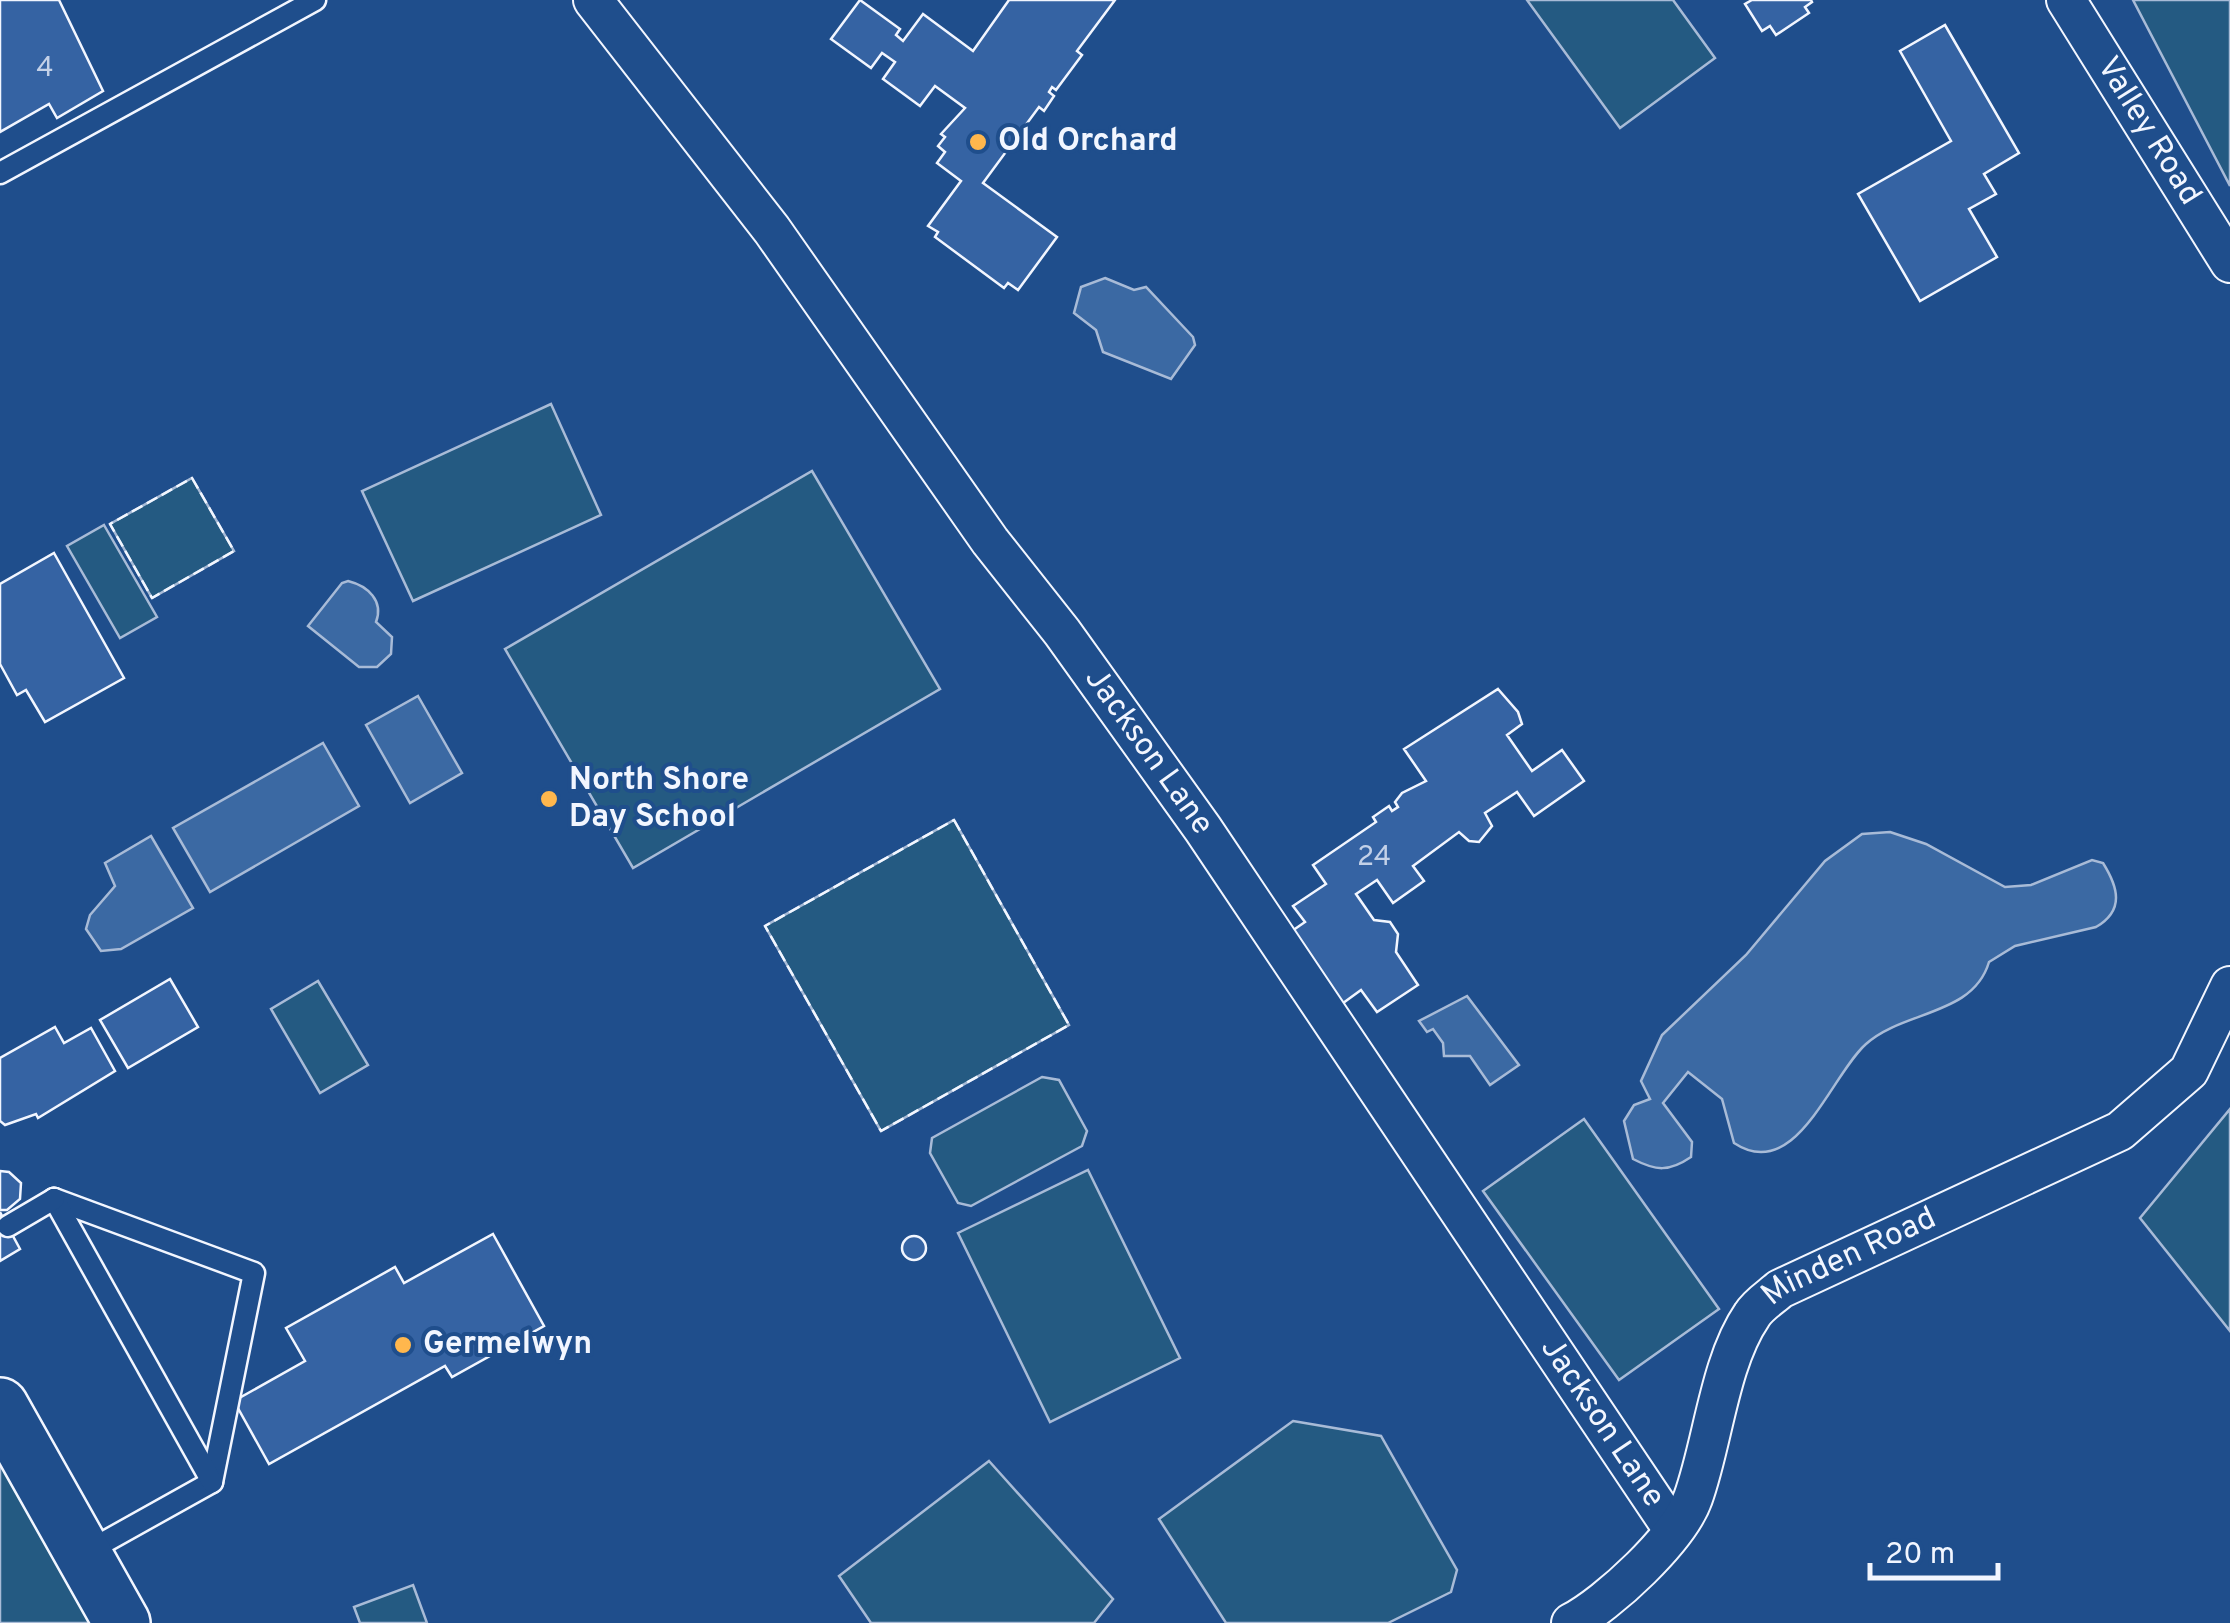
<svg xmlns="http://www.w3.org/2000/svg" width="2230" height="1623" font-family="Overpass,sans-serif">
  <rect width="100%" height="100%" fill="#1f4e8c"/>
  <g fill="#245a82" stroke="#a8bbd7" stroke-width="2.5">
    <path d="M1527,0h146l42,58 -95,70z"/>
    <path d="M2133,0h97v186z"/>
    <path d="M551,404l50,111 -188,86 -51,-110z"/>
    <path d="M812,471l128,218 -307,179 -128,-219z"/>
    <path d="M192,478l42,73 -82,47 -42,-74z"/>
    <path d="M104,525l53,92 -37,21 -53,-92z"/>
    <path d="M954,820l115,205 -188,106 -116,-205z"/>
    <path d="M318,981l50,84 -48,28 -49,-84z"/>
    <path d="M1042,1077l17,3 28,51 -5,15 -111,60 -13,-3 -28,-50 2,-15z"/>
    <path d="M2230,1109v222l-90,-113z"/>
    <path d="M1584,1119l135,190 -100,71 -136,-189z"/>
    <path d="M1088,1170l92,188 -130,64 -92,-189z"/>
    <path d="M1293,1421l88,15 76,134 -6,22 -63,31h-162l-67,-104z"/>
    <path d="M0,1435l108,188h-108z"/>
    <path d="M989,1461l124,138 -19,24h-223l-32,-47z"/>
    <path d="M413,1585l14,38h-67l-6,-16z"/>
  </g>
  <g fill="#3b69a3" stroke="#a8bbd7" stroke-width="2.5">
    <path d="M1105,278l29,12 12,-3 47,50 2,8 -24,34 -68,-27 -7,-22 -22,-17 7,-26z"/>
    <path d="M348,581c20,5 36,20 28,41l16,15 -1,17 -14,13h-18l-51,-41 34,-43z"/>
    <path d="M418,696l44,77 -52,30 -44,-78z"/>
    <path d="M323,743l36,63 -149,86 -37,-64z"/>
    <path d="M1890,832l36,12 79,43 26,-2 61,-25 11,3c15,24 22,47 -7,64l-81,19 -26,16c-16,54 -85,48 -123,82 -36,32 -70,140 -132,99l-12,-44 -34,-27 -25,31 29,39 -1,15c-22,15 -35,14 -58,2l-9,-38 10,-16 16,-6 -9,-18 21,-46 84,-80 79,-94 37,-27z"/>
    <path d="M151,836l42,72 -72,41 -20,2 -15,-22 4,-14 25,-29 -10,-23z"/>
    <path d="M1467,996l52,69 -29,20 -20,-29h-26l-1,-13 -10,-14 -6,3 -8,-11z"/>
  </g>
  <g fill="#3563a3" stroke="#f2f6ff" stroke-width="2.5">
    <path d="M0,0h59l44,91 -46,27 -8,-14 -49,28z"/>
    <path d="M860,0l40,29 -4,6 7,6 20,-27 50,37 36,-51h106l-38,51 5,4 -26,35 -4,-3 -3,5 5,4 -10,15 -5,-4 -56,76 74,54 -39,53 -10,-7 -4,5 -69,-51 3,-5 -10,-6 33,-45 -24,-18 8,-11 -7,-6 7,-9 -4,-3 24,-26 -30,-22 -15,20 -37,-27 12,-17 -13,-9 -11,15 -40,-29z"/>
    <path d="M1752,0h59l1,2 -7,5 4,6 -33,22 -6,-9 -8,5 -17,-27z"/>
    <path d="M1945,25l74,128 -35,21 12,20 -27,15 28,48 -77,44 -62,-107 93,-53 -51,-90z"/>
    <path d="M54,553l70,125 -79,44 -19,-32 -9,5 -17,-31v-80z"/>
    <path d="M1498,689l20,23 4,12 -15,11 25,36 30,-21 22,31 -50,35 -17,-24 -32,21 7,13 -13,16 -10,-1 -10,-9 -46,34 11,15 -31,22 -16,-23 -21,14 18,26 16,2 8,12 -2,18 22,33 -41,27 -16,-22 -22,16 -50,-73 16,-11 -12,-16 33,-22 -13,-19 63,-43 -3,-5 16,-11 3,5 6,-4 -3,-5 7,-9 24,-12 -22,-32z"/>
    <path d="M170,979l28,48 -70,41 -28,-48z"/>
    <path d="M55,1027l9,16 27,-15 24,43 -77,47 -2,-4 -31,11 -5,-4v-63z"/>
    <path d="M0,1171l9,1 12,11 -1,16 -13,11h-7z"/>
    <path d="M0,1212l20,37 -20,12z"/>
    <path d="M493,1234l51,92 -92,51 -7,-11 -176,98 -35,-63 71,-40 -19,-33 109,-61 9,16z"/>
    <circle cx="914" cy="1248" r="12"/>
  </g>
  <g fill="none" stroke-linecap="round" stroke-linejoin="round">
    <g stroke="#f2f6ff" stroke-width="25">
      <g id="lane">
        <path d="M0,173l315,-173"/>
        <path d="M54,1199l200,74 -42,209 -129,72"/>
        <path d="M54,1199l158,283"/>
        <path d="M8,1226l46,-27"/>
      </g>
    </g>
    <g stroke="#f2f6ff" stroke-width="42">
      <g id="street">
        <path id="s1" d="M593,0l179,230 218,311 72,91 141,197 469,699"/>
        <path id="s2" d="M2066,0l164,263"/>
        <path id="s3" d="M1571,1623c37,-19 108,-85 122,-125 20,-55 26,-135 59,-183 6,-10 19,-18 28,-26l340,-158 69,-60 41,-85"/>
      </g>
    </g>
    <g stroke="#f2f6ff" stroke-width="60">
      <path id="secondary" d="M0,1406l122,217"/>
    </g>
    <use href="#lane" stroke="#1f4e8c" stroke-width="20"/>
    <use href="#street" stroke="#1f4e8c" stroke-width="38"/>
    <use href="#secondary" stroke="#1f4e8c" stroke-width="55"/>
    <g stroke="#f2f6ff" stroke-width="2.5" stroke-dasharray="12 5" stroke-linecap="butt">
      <path d="M192,478l42,73 -82,47 -42,-74z"/>
      <path d="M954,820l115,205 -188,106 -116,-205z"/>
    </g>
  </g>
  <g fill="#ffb74d" stroke="#1f4e8c" stroke-width="4">
    <circle cx="978" cy="142" r="10"/>
    <circle cx="549" cy="799" r="10"/>
    <circle cx="403" cy="1345" r="10"/>
  </g>
  <g text-anchor="middle" dominant-baseline="central" stroke-width="8" stroke-linejoin="round" paint-order="stroke">
    <g font-size="28" fill="#c3d1e8">
      <text x="45" y="69">4</text>
      <text x="1374" y="858">24</text>
    </g>
    <g font-size="32" fill="#f2f6ff" stroke="#1f4e8c">
      <text stroke="none"><textPath href="#s2" startOffset="155">Valley Road</textPath></text>
      <text stroke="none"><textPath href="#s1" startOffset="935">Jackson Lane</textPath></text>
      <text stroke="none"><textPath href="#s3" startOffset="485">Minden Road</textPath></text>
      <text stroke="none"><textPath href="#s1" startOffset="1745">Jackson Lane</textPath></text>
    </g>
    <g font-size="32" font-weight="bold" fill="#f2f6ff" stroke="#1f4e8c" text-anchor="start">
      <text x="998" y="142">Old Orchard</text>
      <text x="569" y="781">North Shore<tspan x="569" dy="37">Day School</tspan></text>
      <text x="423" y="1345">Germelwyn</text>
    </g>
  </g>
  <path d="M1870 1563v15h128v-15" fill="none" stroke="#f2f6ff" stroke-width="5"/>
  <text x="1885" y="1563" font-size="30" fill="#f2f6ff" stroke="#1f4e8c" stroke-width="8" paint-order="stroke">20 m</text>
</svg>
